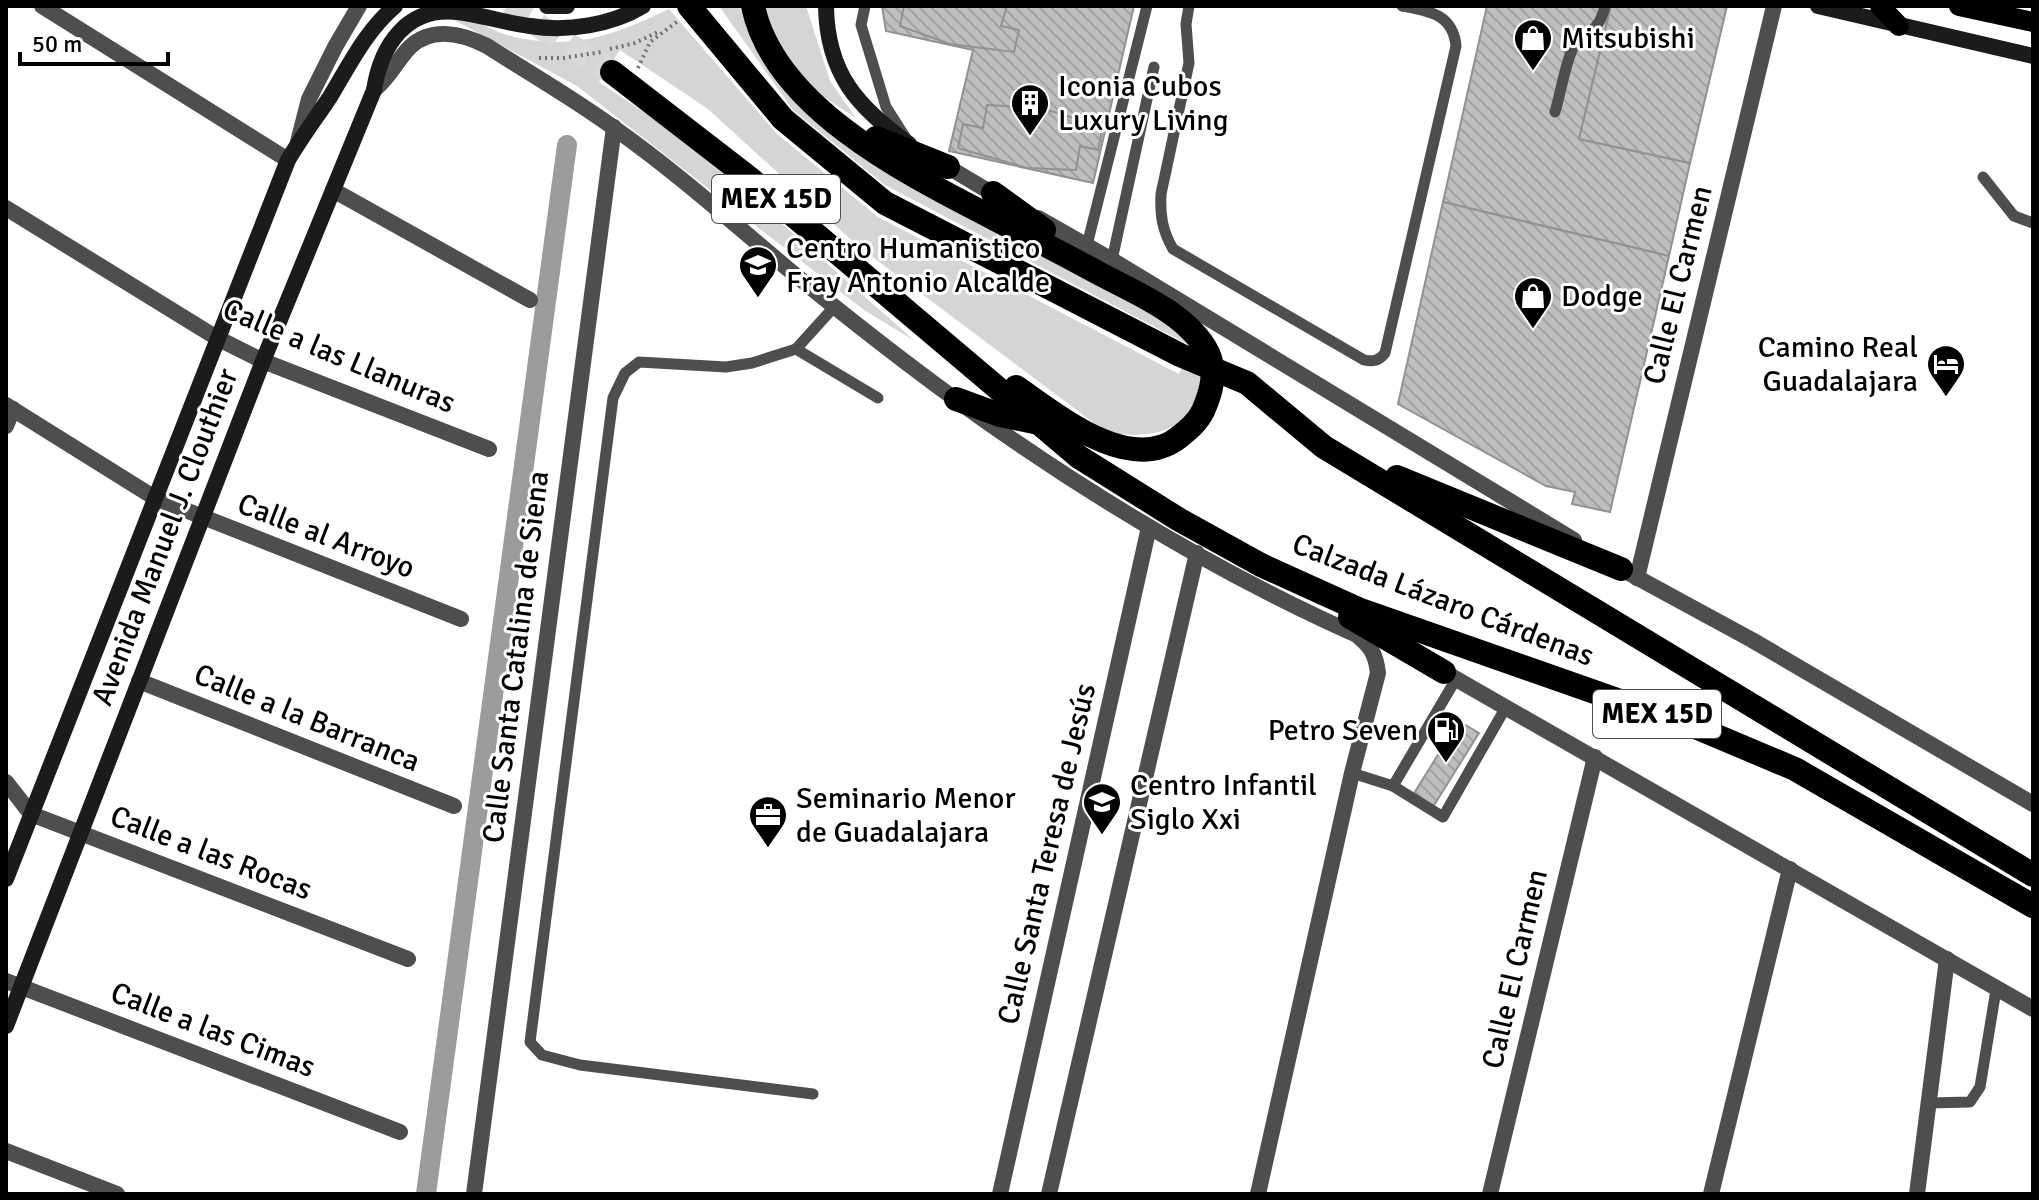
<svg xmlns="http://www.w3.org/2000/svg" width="2039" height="1200" font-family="Signika,sans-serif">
  <defs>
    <pattern id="building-back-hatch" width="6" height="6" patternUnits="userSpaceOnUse" patternTransform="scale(2)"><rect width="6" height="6" fill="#bebebe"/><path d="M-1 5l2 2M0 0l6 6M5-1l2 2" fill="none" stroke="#a2a2a2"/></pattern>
  </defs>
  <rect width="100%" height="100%" fill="#fff"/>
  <g fill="#d5d5d5">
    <path d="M719,6h20l20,44 29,36 389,239c7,10 22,24 25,36 1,5 -1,14 -2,19 -4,53 -50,60 -94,52l-248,-186 -150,-137 -88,-59 -21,32 91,61 225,198 -51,-31 -287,-224 -123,-66c19,-4 35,10 53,15 64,17 105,1 162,-26l107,124 102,84 301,157 12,-28 -306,-161 -92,-75z"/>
    <path d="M763,6h43l24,75 26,37 -41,-27 -28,-28z"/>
  </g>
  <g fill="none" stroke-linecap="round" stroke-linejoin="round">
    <path stroke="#9c9c9c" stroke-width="20" d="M426,1194l141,-1049"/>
  </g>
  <g fill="url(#building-back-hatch)" stroke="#929292" stroke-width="2">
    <path d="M882,6h252l-41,177 -144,-32 24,-101 -87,-19z"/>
    <path d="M904,6h103l-6,20 18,4 -5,22 -64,-8 -50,-18z"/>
    <path d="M1487,6h124l-32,133 111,24 -21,93 -226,-54z"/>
    <path d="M1611,6h116l-37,157 -111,-24z"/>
    <path d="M987,105l54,3 62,19 -5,23 -18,-4 -4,24 -49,-2 -69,-20 5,-24 20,4z"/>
    <path d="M1443,202l226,54 -59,256 -38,-8 3,-12 -29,-6 -148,-82z"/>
    <path d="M1459,721l20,12 -46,74 -20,-12z"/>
  </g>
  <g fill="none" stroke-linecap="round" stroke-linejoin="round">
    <path stroke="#d9d9d9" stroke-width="24" stroke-dasharray="24 12" stroke-linecap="butt" d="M507,6l105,66"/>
    <g stroke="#707070" stroke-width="4" stroke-dasharray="2 4" stroke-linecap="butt">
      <path d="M610,49l25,-6 23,-11"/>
      <path d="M539,58h24l39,-6"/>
      <path d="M638,68l12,-26 28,-21"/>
    </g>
    <g stroke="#4e4e4e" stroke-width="11">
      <path d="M865,6l-4,19 25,82 19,30"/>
      <path d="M1189,6l-3,18 3,39 -28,131c-1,21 1,36 12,55l191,111c9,2 15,1 21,-7l71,-307c-3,-32 -27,-35 -54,-40"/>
      <path d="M1555,112c6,-20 9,-43 17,-62 9,-19 26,-13 33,-44"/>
      <path d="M1983,177l31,39 19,7"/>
      <path d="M1087,245l60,-239"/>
      <path d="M1112,260l42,-193"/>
      <path d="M834,307l-38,42 82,49"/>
      <path d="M796,349l-44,14 -26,4 -87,-5 -14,11 -12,25 -83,644 12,13 38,10 233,29"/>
      <path d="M1456,679l-63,107 50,31 63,-110"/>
      <path d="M1352,773l41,13"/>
      <path d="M1929,1103l41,-1 10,-15 16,-97"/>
    </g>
    <g stroke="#4e4e4e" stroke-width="16">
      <path d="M42,6l246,154"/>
      <path d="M374,90c17,-14 22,-29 36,-43 22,-21 53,-13 77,-1 42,27 86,52 127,82 61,43 117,93 174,141 62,51 126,101 192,148 123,87 255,165 393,225"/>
      <path d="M298,142l11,-43 26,-52 24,-41"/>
      <path d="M333,190l197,110"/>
      <path d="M6,208l211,130 46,23 226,88"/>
      <path d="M6,405l149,93 306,121"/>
      <path d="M6,426l7,-17"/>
      <path d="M1637,578l137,-572"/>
      <path d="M139,681l315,125"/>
      <path d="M6,782l25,32 377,145"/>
      <path d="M6,981l394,151"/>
      <path d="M6,1151l111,43"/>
      <path d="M474,1194l140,-1067"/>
      <path d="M1000,1194l149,-667"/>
      <path d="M1049,1194l148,-641"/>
      <path d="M1258,1194l94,-421 26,-100c-2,-16 -5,-24 -18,-35"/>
      <path d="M1490,1194l105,-437"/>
      <path d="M1711,1194l79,-325"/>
      <path d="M1917,1194l30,-235"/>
    </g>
    <g stroke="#4e4e4e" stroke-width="16">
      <path d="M948,167l52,31"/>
      <path d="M1038,218l74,42 462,280"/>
      <path d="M1614,565l138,75 281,164"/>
      <path d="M1444,672l589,337"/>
    </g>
    <g stroke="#1b1b1b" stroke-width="16">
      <path d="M547,6h20"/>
      <path d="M826,6c1,67 31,101 83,138"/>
      <path d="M1818,6l215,50"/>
      <path d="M6,879l282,-719c13,-22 28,-42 42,-63 20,-33 35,-65 65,-91"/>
      <path d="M6,1026l257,-665 111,-271c7,-45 33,-84 84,-78 24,3 48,11 72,14 37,6 82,-1 113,-20"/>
    </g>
    <g stroke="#000" stroke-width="20">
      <path d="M1880,6l19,20"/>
      <path d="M1959,6l74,16"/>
    </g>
    <g stroke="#000" stroke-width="24">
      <path d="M689,6l94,113 102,84 295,152 67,28 77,64 709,428"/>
      <path d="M753,6c21,102 157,169 242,213 36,18 72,37 107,56 36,19 87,40 106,78 9,20 3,40 -5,58 -6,12 -15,19 -25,27 -49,37 -121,-23 -162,-51"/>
      <path d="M612,72l136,105 331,280 99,62 83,46 97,44 342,120 95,40 238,137"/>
      <path d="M876,138l72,29"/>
      <path d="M993,193l51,37"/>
      <path d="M956,399l44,16 34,7"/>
      <path d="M1397,477l224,92"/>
      <path d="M1350,617l94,55"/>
    </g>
  </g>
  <defs>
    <g id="shop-pin" transform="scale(2)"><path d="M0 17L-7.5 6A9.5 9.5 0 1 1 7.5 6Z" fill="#000" stroke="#fff"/><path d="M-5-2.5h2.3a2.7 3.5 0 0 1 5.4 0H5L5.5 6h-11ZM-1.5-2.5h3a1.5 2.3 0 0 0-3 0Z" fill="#fff"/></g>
    <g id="building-pin" transform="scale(2)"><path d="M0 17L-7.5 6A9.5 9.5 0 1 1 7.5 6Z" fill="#000" stroke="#fff"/><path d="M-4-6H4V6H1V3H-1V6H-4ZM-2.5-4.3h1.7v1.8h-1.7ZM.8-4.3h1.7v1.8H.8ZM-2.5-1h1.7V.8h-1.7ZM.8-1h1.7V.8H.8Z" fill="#fff"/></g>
    <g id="university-pin" transform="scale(2)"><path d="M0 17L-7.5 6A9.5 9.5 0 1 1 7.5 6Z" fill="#000" stroke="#fff"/><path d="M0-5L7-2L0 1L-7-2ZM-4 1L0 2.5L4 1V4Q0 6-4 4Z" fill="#fff"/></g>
    <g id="hotel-pin" transform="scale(2)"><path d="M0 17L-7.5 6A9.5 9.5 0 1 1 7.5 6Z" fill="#000" stroke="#fff"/><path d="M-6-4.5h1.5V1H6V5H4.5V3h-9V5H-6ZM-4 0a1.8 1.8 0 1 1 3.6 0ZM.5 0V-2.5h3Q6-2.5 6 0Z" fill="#fff"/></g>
    <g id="fuel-pin" transform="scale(2)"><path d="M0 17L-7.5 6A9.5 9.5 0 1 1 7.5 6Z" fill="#000" stroke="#fff"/><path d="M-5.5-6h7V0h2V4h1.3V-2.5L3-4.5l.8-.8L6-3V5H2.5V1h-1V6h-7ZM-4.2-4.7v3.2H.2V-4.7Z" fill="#fff"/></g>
    <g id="school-pin" transform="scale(2)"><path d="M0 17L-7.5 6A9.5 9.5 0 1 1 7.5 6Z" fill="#000" stroke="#fff"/><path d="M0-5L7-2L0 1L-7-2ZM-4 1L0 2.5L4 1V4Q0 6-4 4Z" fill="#fff"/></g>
    <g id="office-pin" transform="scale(2)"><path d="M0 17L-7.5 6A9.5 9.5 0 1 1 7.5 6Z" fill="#000" stroke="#fff"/><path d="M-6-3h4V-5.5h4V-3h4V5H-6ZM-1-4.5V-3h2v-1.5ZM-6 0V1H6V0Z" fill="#fff"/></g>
  </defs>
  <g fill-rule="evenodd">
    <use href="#shop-pin" x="1533" y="38"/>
    <use href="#building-pin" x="1030" y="103"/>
    <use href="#university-pin" x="758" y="265"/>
    <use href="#shop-pin" x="1533" y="296"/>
    <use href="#hotel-pin" x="1946" y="364"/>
    <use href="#fuel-pin" x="1446" y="730"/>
    <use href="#school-pin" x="1102" y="802"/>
    <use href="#office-pin" x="768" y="815"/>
  </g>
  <g text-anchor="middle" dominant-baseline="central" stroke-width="6" stroke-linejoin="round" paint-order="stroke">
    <g fill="#fff" stroke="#4c4c4c" stroke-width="2">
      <rect x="712" y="175" width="128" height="48" rx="6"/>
      <rect x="1593" y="690" width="128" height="48" rx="6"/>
    </g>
    <g font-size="28" font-weight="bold" fill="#000">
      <text x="776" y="199">MEX 15D</text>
      <text x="1657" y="714">MEX 15D</text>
    </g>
    <g font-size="30" fill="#000" stroke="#fff" text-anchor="start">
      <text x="1561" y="38">Mitsubishi</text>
      <text x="1058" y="86">Iconia Cubos<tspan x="1058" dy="34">Luxury Living</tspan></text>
      <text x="786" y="248">Centro Humanistico<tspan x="786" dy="34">Fray Antonio Alcalde</tspan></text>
      <text x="1561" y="296">Dodge</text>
      <text x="1918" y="347" text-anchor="end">Camino Real<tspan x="1918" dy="34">Guadalajara</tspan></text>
      <text x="1418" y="730" text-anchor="end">Petro Seven</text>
      <text x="1130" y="785">Centro Infantil<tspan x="1130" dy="34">Siglo Xxi</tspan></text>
      <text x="796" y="798">Seminario Menor<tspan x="796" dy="34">de Guadalajara</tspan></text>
    </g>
    <g font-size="30" fill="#000" stroke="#fff">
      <text transform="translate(1678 285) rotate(-76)">Calle El Carmen</text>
      <text transform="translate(339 356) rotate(23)">Calle a las Llanuras</text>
      <text transform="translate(326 536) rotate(21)">Calle al Arroyo</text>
      <text transform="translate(165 537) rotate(-69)">Avenida Manuel J. Clouthier</text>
      <text transform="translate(1443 600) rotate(21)">Calzada Lázaro Cárdenas</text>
      <text transform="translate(516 657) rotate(-83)">Calle Santa Catalina de Siena</text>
      <text transform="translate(307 718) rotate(22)">Calle a la Barranca</text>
      <text transform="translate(211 853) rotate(21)">Calle a las Rocas</text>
      <text transform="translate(1047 854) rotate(-77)">Calle Santa Teresa de Jesús</text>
      <text transform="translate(1515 969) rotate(-77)">Calle El Carmen</text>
      <text transform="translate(213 1030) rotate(21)">Calle a las Cimas</text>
    </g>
  </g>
  <rect width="2039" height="1200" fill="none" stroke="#000000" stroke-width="16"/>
  <path d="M20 52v12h148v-12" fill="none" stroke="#000000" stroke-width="4"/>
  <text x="32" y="52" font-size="24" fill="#000000" stroke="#ffffff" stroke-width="6" paint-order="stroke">50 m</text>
</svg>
